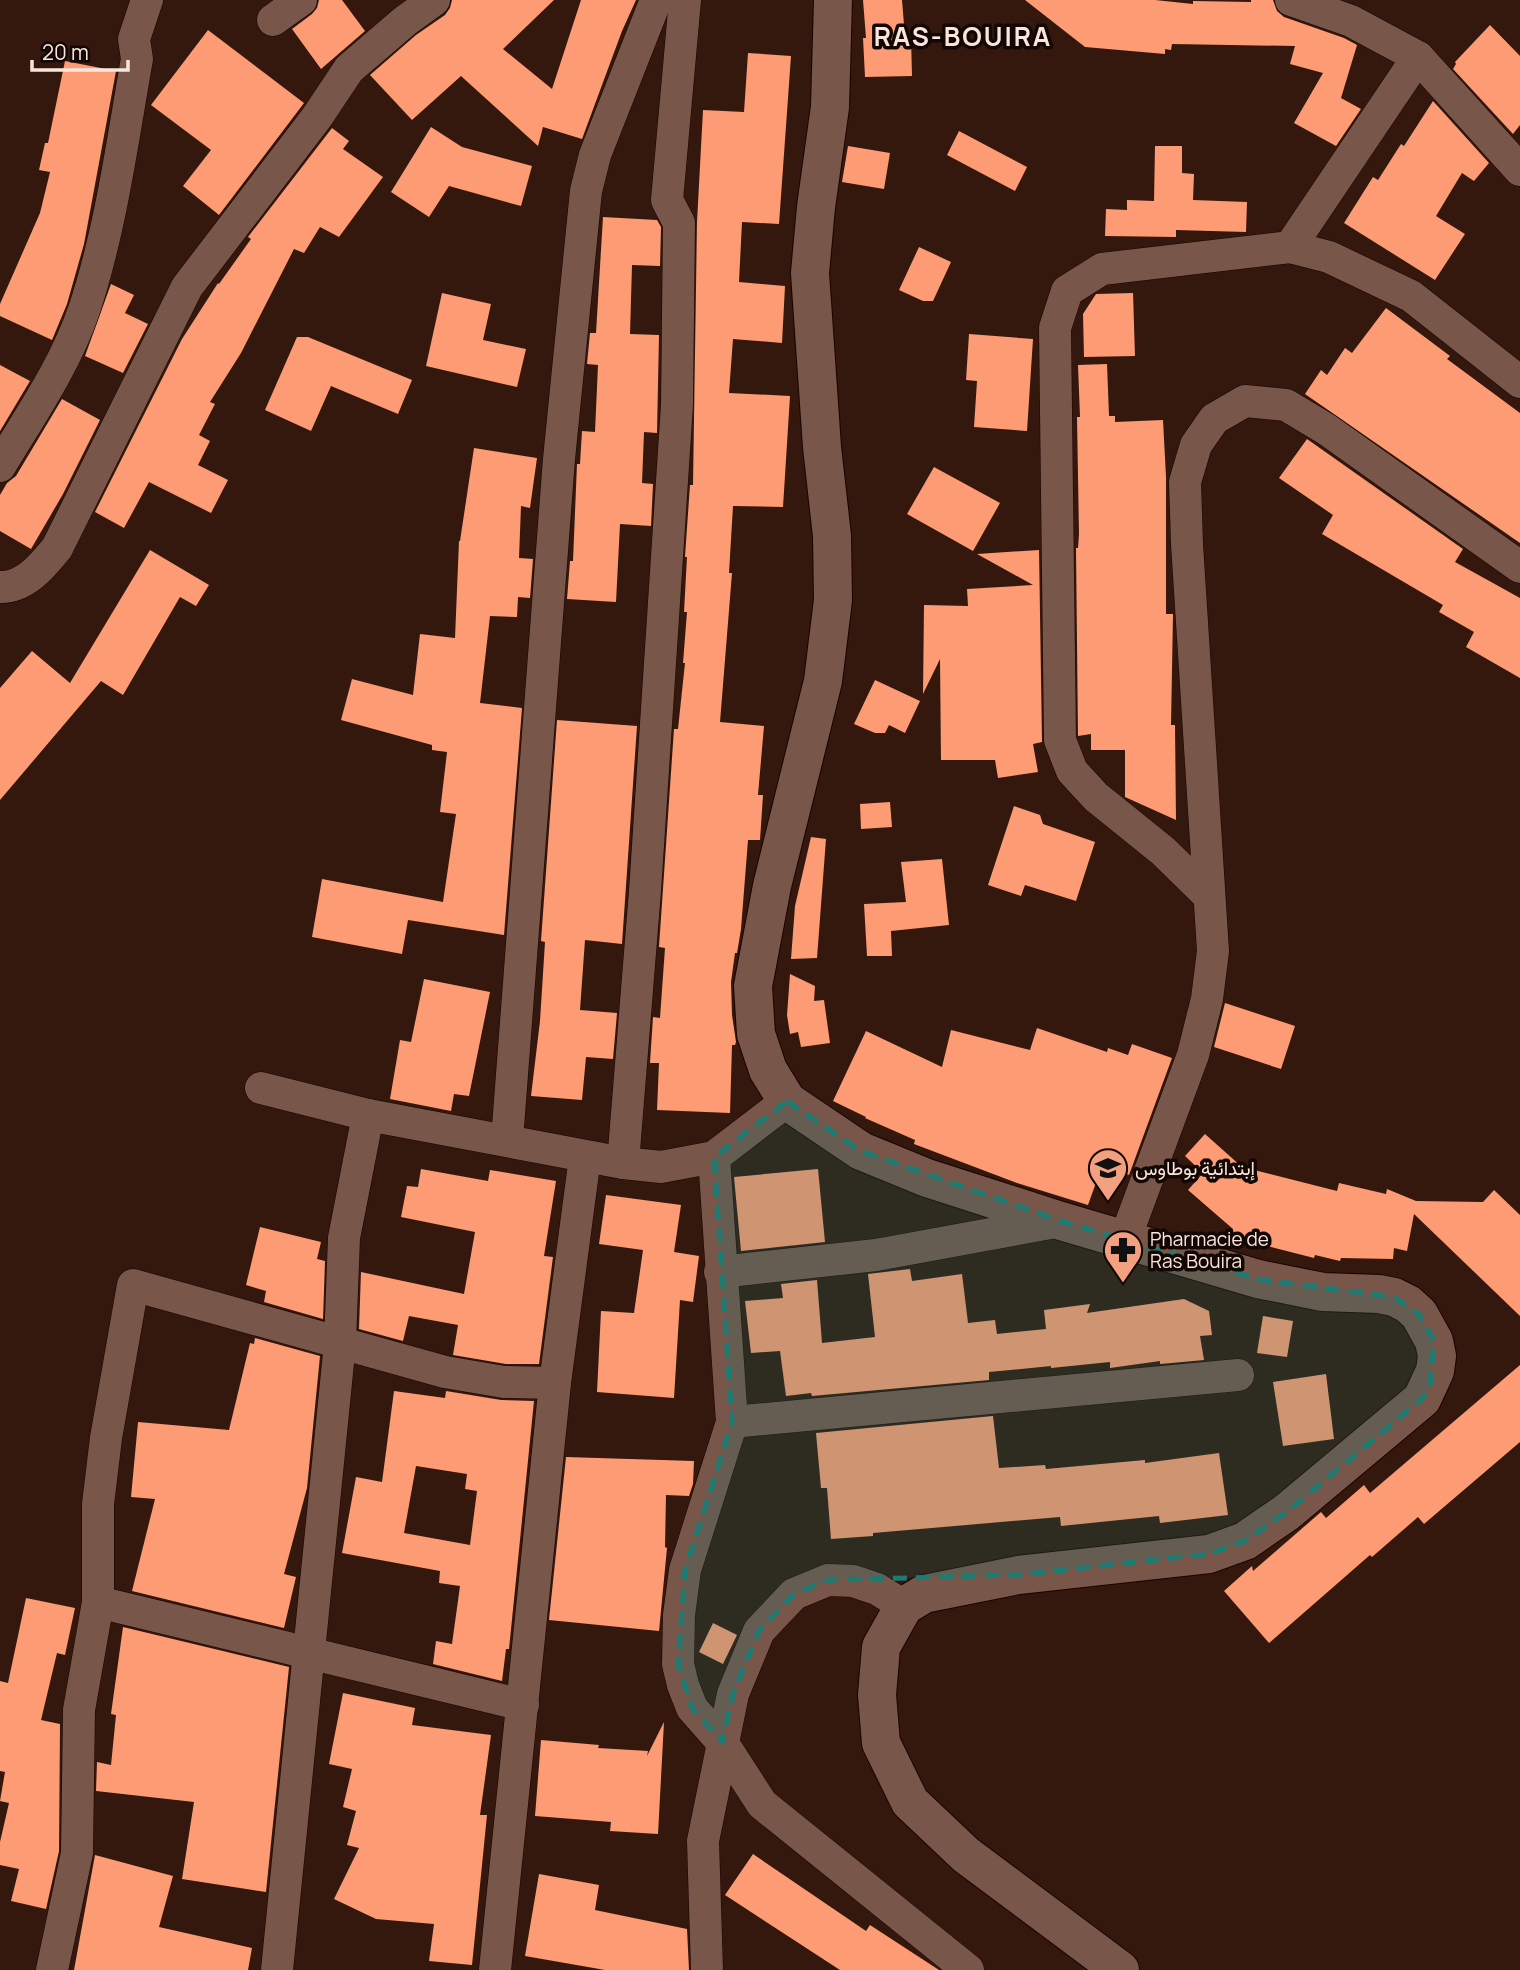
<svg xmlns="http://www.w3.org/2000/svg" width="1520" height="1970" font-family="Manrope,Vazirmatn,sans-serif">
  <rect width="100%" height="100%" fill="#34180d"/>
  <g fill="#fd9c74" fill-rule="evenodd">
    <path d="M319,0h23l23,31 -44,38 -29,-40 20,-15 5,-6z"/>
    <path d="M452,0h102l-51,49 49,40 29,-89h55l-14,31 -40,108 -39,-12 -5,19 -77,-70 -49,44 -42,-45 46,-40 29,-20 5,-7z"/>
    <path d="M863,0h39l3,37h6l1,39 -47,1 -2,-39h3z"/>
    <path d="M1025,0h130l38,4v-3l58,1v-2h22l4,11 7,6 60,21 13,7 -16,53 20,11 -25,37 -42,-23 29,-50 -33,-9 5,-18 -123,-2 -1,6 -6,-1v5l-80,-7z"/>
    <path d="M1490,25l30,31v69l-7,9 -60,-65 3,-5 -1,-2z"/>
    <path d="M208,30l96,73 -85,112 -36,-29 28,-36 -60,-45z"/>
    <path d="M748,53l43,3 -12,168 -37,-2 -3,60 46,4 -3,57 -49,-4 -4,54 61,3 -7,111 -50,-1 -4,67h3l-12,149 44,4 -6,69h5l-3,45h-12l-7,89 -4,24h-2l-4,29 1,33 4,27 -1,3h-3l-2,68 -73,-3 2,-47h-9l3,-46 7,1 5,-70 -6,-1 15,-218h4l7,-66h-2l4,-51h-3l3,-55h-2l5,-72h3l4,-263 6,-112 41,2z"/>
    <path d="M65,61l51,10 -32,173 -17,60 -15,36 -52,-24v-12l40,-91 10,-41 -11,-2 6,-27h3z"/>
    <path d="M1433,101l56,62 -15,18 -12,-8 -26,43 29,18 -30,46 -91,-57 29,-46 5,3 23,-36 3,2z"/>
    <path d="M431,127l31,20 70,19 -11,40 -72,-20 -20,31 -38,-25z"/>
    <path d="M332,128l17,13 -6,8 40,28 -44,60 -19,-10 -16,26 -10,-4 -53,104 -31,49 5,2 -16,31 11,6 -12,24 30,15 -17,33 -62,-31 -25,46 -29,-16 87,-173 36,-56 1,1 32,-45 -3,-2z"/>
    <path d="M959,131l68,36 -12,24 -68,-36z"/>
    <path d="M848,146l42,7 -6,36 -42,-7z"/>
    <path d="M1155,146h27v27l12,1 -1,26 54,2 -1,30 -70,-2v7l-71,-1 1,-27 21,1v-10l27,1z"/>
    <path d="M603,217l54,3 4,7 -1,39 -28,-1 -2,69 29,1 -2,98 -13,-1 -2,51 11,1 -2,42 -31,-2 -4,78 -49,-3 3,-38h3l4,-97h3l2,-33 13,1 3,-67 -11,-1 3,-31h6z"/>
    <path d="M919,247l32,15 -18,39h-10l-24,-11z"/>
    <path d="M111,284l23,11 -9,18 23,11 -25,49 -38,-17z"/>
    <path d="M442,293l49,11 -8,36 43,9 -9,38 -91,-21z"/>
    <path d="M1133,293l2,63 -51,1 -1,-43 13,-20z"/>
    <path d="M1386,308l64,48 -3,3 73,54v130l-215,-149 16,-24 6,5 18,-27 7,5z"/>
    <path d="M969,334l64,5 -6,92 -53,-4 3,-46 -11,-1z"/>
    <path d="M297,337h11l104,43 -14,34 -67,-28 -20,45 -46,-21z"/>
    <path d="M1107,364l2,52h6v6l48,-2 3,57v137h7l-2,111h4l1,95 -51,-23v-47h-34v-16l-13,2 -2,-188h2l1,-14 -2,-117h3l-2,-52z"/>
    <path d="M0,365l30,16 -30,50z"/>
    <path d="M62,399l38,21 -37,74 -32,55 -31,-18v-36l7,-12 9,-7z"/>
    <path d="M1307,439l156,110 -8,13 65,36v80l-54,-31 8,-15 -35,-20 4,-7 -121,-71 11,-19 -54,-37z"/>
    <path d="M474,448l63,10 -7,50 -9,-2 -2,52 14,1 -3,39 -12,-1 -1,20 -27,-1 -10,87 42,5 -18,227 -96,-15 -6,34 -90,-17 10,-58 121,23 13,-88 -16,-2 7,-60 -15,-2v-5l-91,-25 11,-41 61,16 7,-61 35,4 4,-97h1z"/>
    <path d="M934,467l66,36 -27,48 -66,-37z"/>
    <path d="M150,550l59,35 -13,21 -16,-9 -57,98 -22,-14 -101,119v-112l32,-37 38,32z"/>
    <path d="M1039,550l3,192 -9,2 5,28 -40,6 -3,-18h-54l-1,-101 -17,35 1,-89 44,1 -1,-17 66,-4 -56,-31z"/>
    <path d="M875,680l45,21 -15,32 -16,-8 -4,8h-10l-21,-9z"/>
    <path d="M557,720l80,6 -15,218 -37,-4 -5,70 37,3 -4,46 -27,-2 -4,43 -51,-4 9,-75 5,-79 -4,-1z"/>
    <path d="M890,802l2,25 -31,2 -1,-25z"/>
    <path d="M1014,806l26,9 3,9 52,18 -19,59 -51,-16 -4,11 -33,-11z"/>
    <path d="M811,837l15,2 -9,119 -26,1 4,-53z"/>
    <path d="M942,859l7,66 -58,6 1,25h-25l-3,-52 42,-2 -5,-40z"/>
    <path d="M790,974l25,12 -1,15 10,-1 6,43 -29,4 -3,-15 -8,2 -3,-19z"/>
    <path d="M424,979l66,13 -21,104 -15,-2 -3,17 -61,-12 10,-59 11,2z"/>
    <path d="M1225,1003l70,23 -14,43 -67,-22z"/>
    <path d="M1037,1028l70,24 1,-4 20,7 4,-11 40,14 -43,117 -27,-9 -14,39 -71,-22 -103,-39 1,-4 -50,-22 1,-1 -33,-16 33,-70 76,36 9,-37 79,20z"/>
    <path d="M1205,1134l37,33 95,24 2,-8 47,11 1,-5 29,12 67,1 11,-12 26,25v101l-106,-102 -7,37 -13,-3 -1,11 -52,-1 -1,3 -25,-6 -1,3 -83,-21 2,-8 -45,-39 15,-17 -18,-17z"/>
    <path d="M421,1169l67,12 2,-11 66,11 -12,75 9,1 -14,107h-33l-53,-9 5,-30 -49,-9 -6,25 -44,-12 2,-57 103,22 11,-62 -74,-15 6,-31 11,1z"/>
    <path d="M818,1169l7,73 -84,9 -7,-74z"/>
    <path d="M606,1195l75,10 -7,47 25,4 -6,46 -13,-2 -6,98 -77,-6 4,-81 33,2 9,-63 -44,-6z"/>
    <path d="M260,1227l61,15 -4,17 8,2 -2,58 -59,-17 2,-11 -20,-6z"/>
    <path d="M910,1269l2,12 50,-7 6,49 27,-3 2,14 49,-5 -2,-19 46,-6 -3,9 97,-14 25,12 3,24 -12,1 4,24 -44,4v-3l-50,7v-6l-59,6v-2l-62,6v8l-177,16 -1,-3 -25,3 -6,-45 -29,2 -6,-52 38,-3 -2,-14 36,-4 5,63 53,-6 -7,-63z"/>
    <path d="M1263,1316l30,5 -6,36 -30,-4z"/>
    <path d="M255,1338l65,18 -13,132 -23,86 12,3 -12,51 -152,-37 23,-92 -24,-2 7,-75 91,8 21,-87 4,1z"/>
    <path d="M1520,1365v77l-96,82 -6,-7 -46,40 -2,-2 -101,88 -45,-52 28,-25 1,5 68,-59 5,6 38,-33 6,8z"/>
    <path d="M1326,1374l8,65 -51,7 -10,-64z"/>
    <path d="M394,1391l51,7 1,-7 55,9 33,1 -25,248h-3l-4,32 -69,-17 3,-23 16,3 8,-58 -21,-3 1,-12 -98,-18 14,-76 26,5zM416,1466l51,8 -2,15 12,2 -7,54 -66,-12z"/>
    <path d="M993,1416l6,52 46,-3 1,4 99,-9v3l74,-10 9,62 -68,8 -1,-7 -98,10 -1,-9 -187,16v3l-42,3 -4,-51h-6l-5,-55z"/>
    <path d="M566,1457l128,4 -1,23 -4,12 -23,-1 -1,52 2,1 -8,83 -110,-11z"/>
    <path d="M26,1598l49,10 -10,47 -8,-2 -16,67 19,4 -1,127 -13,58 -35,-8 8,-32 -19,-4v-23l9,-39 -9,-2 5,-29 -5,-1v-90l8,2z"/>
    <path d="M713,1623l24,12 -14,29 -24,-12z"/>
    <path d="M123,1627l166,40 -23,225 -84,-13 12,-77 -98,-11 1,-29 14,3 5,-50 -5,-1z"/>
    <path d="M343,1693l72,15 -3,17 79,10 -11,80h7l-15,150 -43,-4 5,-37 -58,-5 -42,-20 25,-51 -12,-3 9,-34 -13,-4 9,-38 -23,-5z"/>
    <path d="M664,1722l-6,112 -48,-3 1,-9 -76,-6 6,-76 58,5 -1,3 50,3 -1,5z"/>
    <path d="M753,1854l113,77 4,-6 69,45h-99l-115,-75z"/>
    <path d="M95,1855l78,21 -14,51 93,21 -4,22h-174z"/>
    <path d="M539,1874l60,11 -4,25 92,19 2,41h-84l-80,-14z"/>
  </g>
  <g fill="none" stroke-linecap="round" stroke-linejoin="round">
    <g stroke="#1b0300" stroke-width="33">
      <g id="street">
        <path d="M1291,0l60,21 67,36 102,113"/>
        <path d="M273,20l28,-20"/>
        <path d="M1290,247l128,-190"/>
        <path d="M0,466c30,-50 65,-100 84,-156 27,-81 38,-167 53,-251l-3,-20 13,-39"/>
        <path d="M0,587c25,1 43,-22 57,-39l130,-261 130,-170 32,-48 56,-48 29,-21"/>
        <path d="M1209,896l-46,-45 -67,-54 -24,-26 -12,-31 -5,-412 12,-37 35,-22 188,-22 39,10 82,39 109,86"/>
        <path d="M261,1088l107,27 255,48 38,4 53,-10 73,-56"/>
        <path d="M507,1140l52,-681 27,-268 9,-36 61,-155"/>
        <path d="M714,1157l18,265 -47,148 -6,45 -1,49 5,21 9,23 30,34 40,62 206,166"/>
        <path d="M623,1163l22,-272 32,-486 2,-182 -12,-23 18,-200"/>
        <path d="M1125,1239l68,-184 14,-56 6,-48 -26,-407 -2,-62 11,-37 18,-26 31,-18 41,4 40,24 194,138"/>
        <path d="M720,1272l156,-17 185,-34"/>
        <path d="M732,1422l506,-47"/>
        <path d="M98,1602l425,103"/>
        <path d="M52,1970l25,-117 2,-143 19,-108v-98l8,-66 27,-153 312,87 59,10 51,1"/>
        <path d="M277,1970l63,-627 4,-105 24,-123"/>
        <path d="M495,1970l60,-587 30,-226"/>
        <path d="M707,1970l-4,-129 30,-147 26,-63 35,-37 34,-14 25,1 24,8 27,17"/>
      </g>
    </g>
    <g stroke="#1b0300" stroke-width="40">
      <path id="secondary" d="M833,0l-3,107 -14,100 -6,66 12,174 10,89 1,64 -10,81 -51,205 -19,100 3,48 12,36 19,31 74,50 66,27 134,43 197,58 65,13 56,2 15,3 14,7 11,10 15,27 3,15 -2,15 -13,28 -135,113 -42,29 -36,13 -191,21 -94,19 -20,12 -23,41 -4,48 4,48 29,59 56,53 154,115"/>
    </g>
    <use href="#street" stroke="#785649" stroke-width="32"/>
    <use href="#secondary" stroke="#785649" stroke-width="38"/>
  </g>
  <path fill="#1b7c74" fill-opacity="0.2" stroke="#1b7c74" stroke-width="5" stroke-dasharray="14 9" stroke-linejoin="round" d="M787,1101l74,50 200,70 197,58 136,18 25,17 15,27 -4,45 -8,13 -135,113 -42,29 -36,13 -191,21 -190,5 -34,14 -35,37 -26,63 -11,48 -30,-34 -14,-44 7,-94 47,-148 -18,-265z"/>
  <defs>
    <g id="school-pin" transform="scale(2.0125)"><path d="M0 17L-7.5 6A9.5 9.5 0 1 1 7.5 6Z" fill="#f2a07f" stroke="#130704"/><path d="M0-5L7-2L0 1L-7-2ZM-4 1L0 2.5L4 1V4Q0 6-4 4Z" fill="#111"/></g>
    <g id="pharmacy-pin" transform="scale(2.0125)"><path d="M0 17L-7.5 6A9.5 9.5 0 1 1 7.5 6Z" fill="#f2a07f" stroke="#130704"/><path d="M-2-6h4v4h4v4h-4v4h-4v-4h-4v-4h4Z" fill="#111"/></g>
  </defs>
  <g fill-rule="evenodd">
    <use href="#school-pin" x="1108" y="1168"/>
    <use href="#pharmacy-pin" x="1123" y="1250"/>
  </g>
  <g text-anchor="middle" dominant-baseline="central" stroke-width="7" stroke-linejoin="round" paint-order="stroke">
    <g font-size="19" fill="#f9e5dd" stroke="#130704" text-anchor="start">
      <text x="1135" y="1168">إبتدائية بوطاوس</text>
      <text x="1150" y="1239">Pharmacie de<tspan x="1150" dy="22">Ras Bouira</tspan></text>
    </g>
    <g font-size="26" font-weight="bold" letter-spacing="2" fill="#f9e5dd" stroke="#130704">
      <text x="963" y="36">RAS-BOUIRA</text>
    </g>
  </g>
  <path d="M32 60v10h96v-10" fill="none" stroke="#f9e5dd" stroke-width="3.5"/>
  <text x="42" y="60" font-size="21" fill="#f9e5dd" stroke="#130704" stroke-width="5" paint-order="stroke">20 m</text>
</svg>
